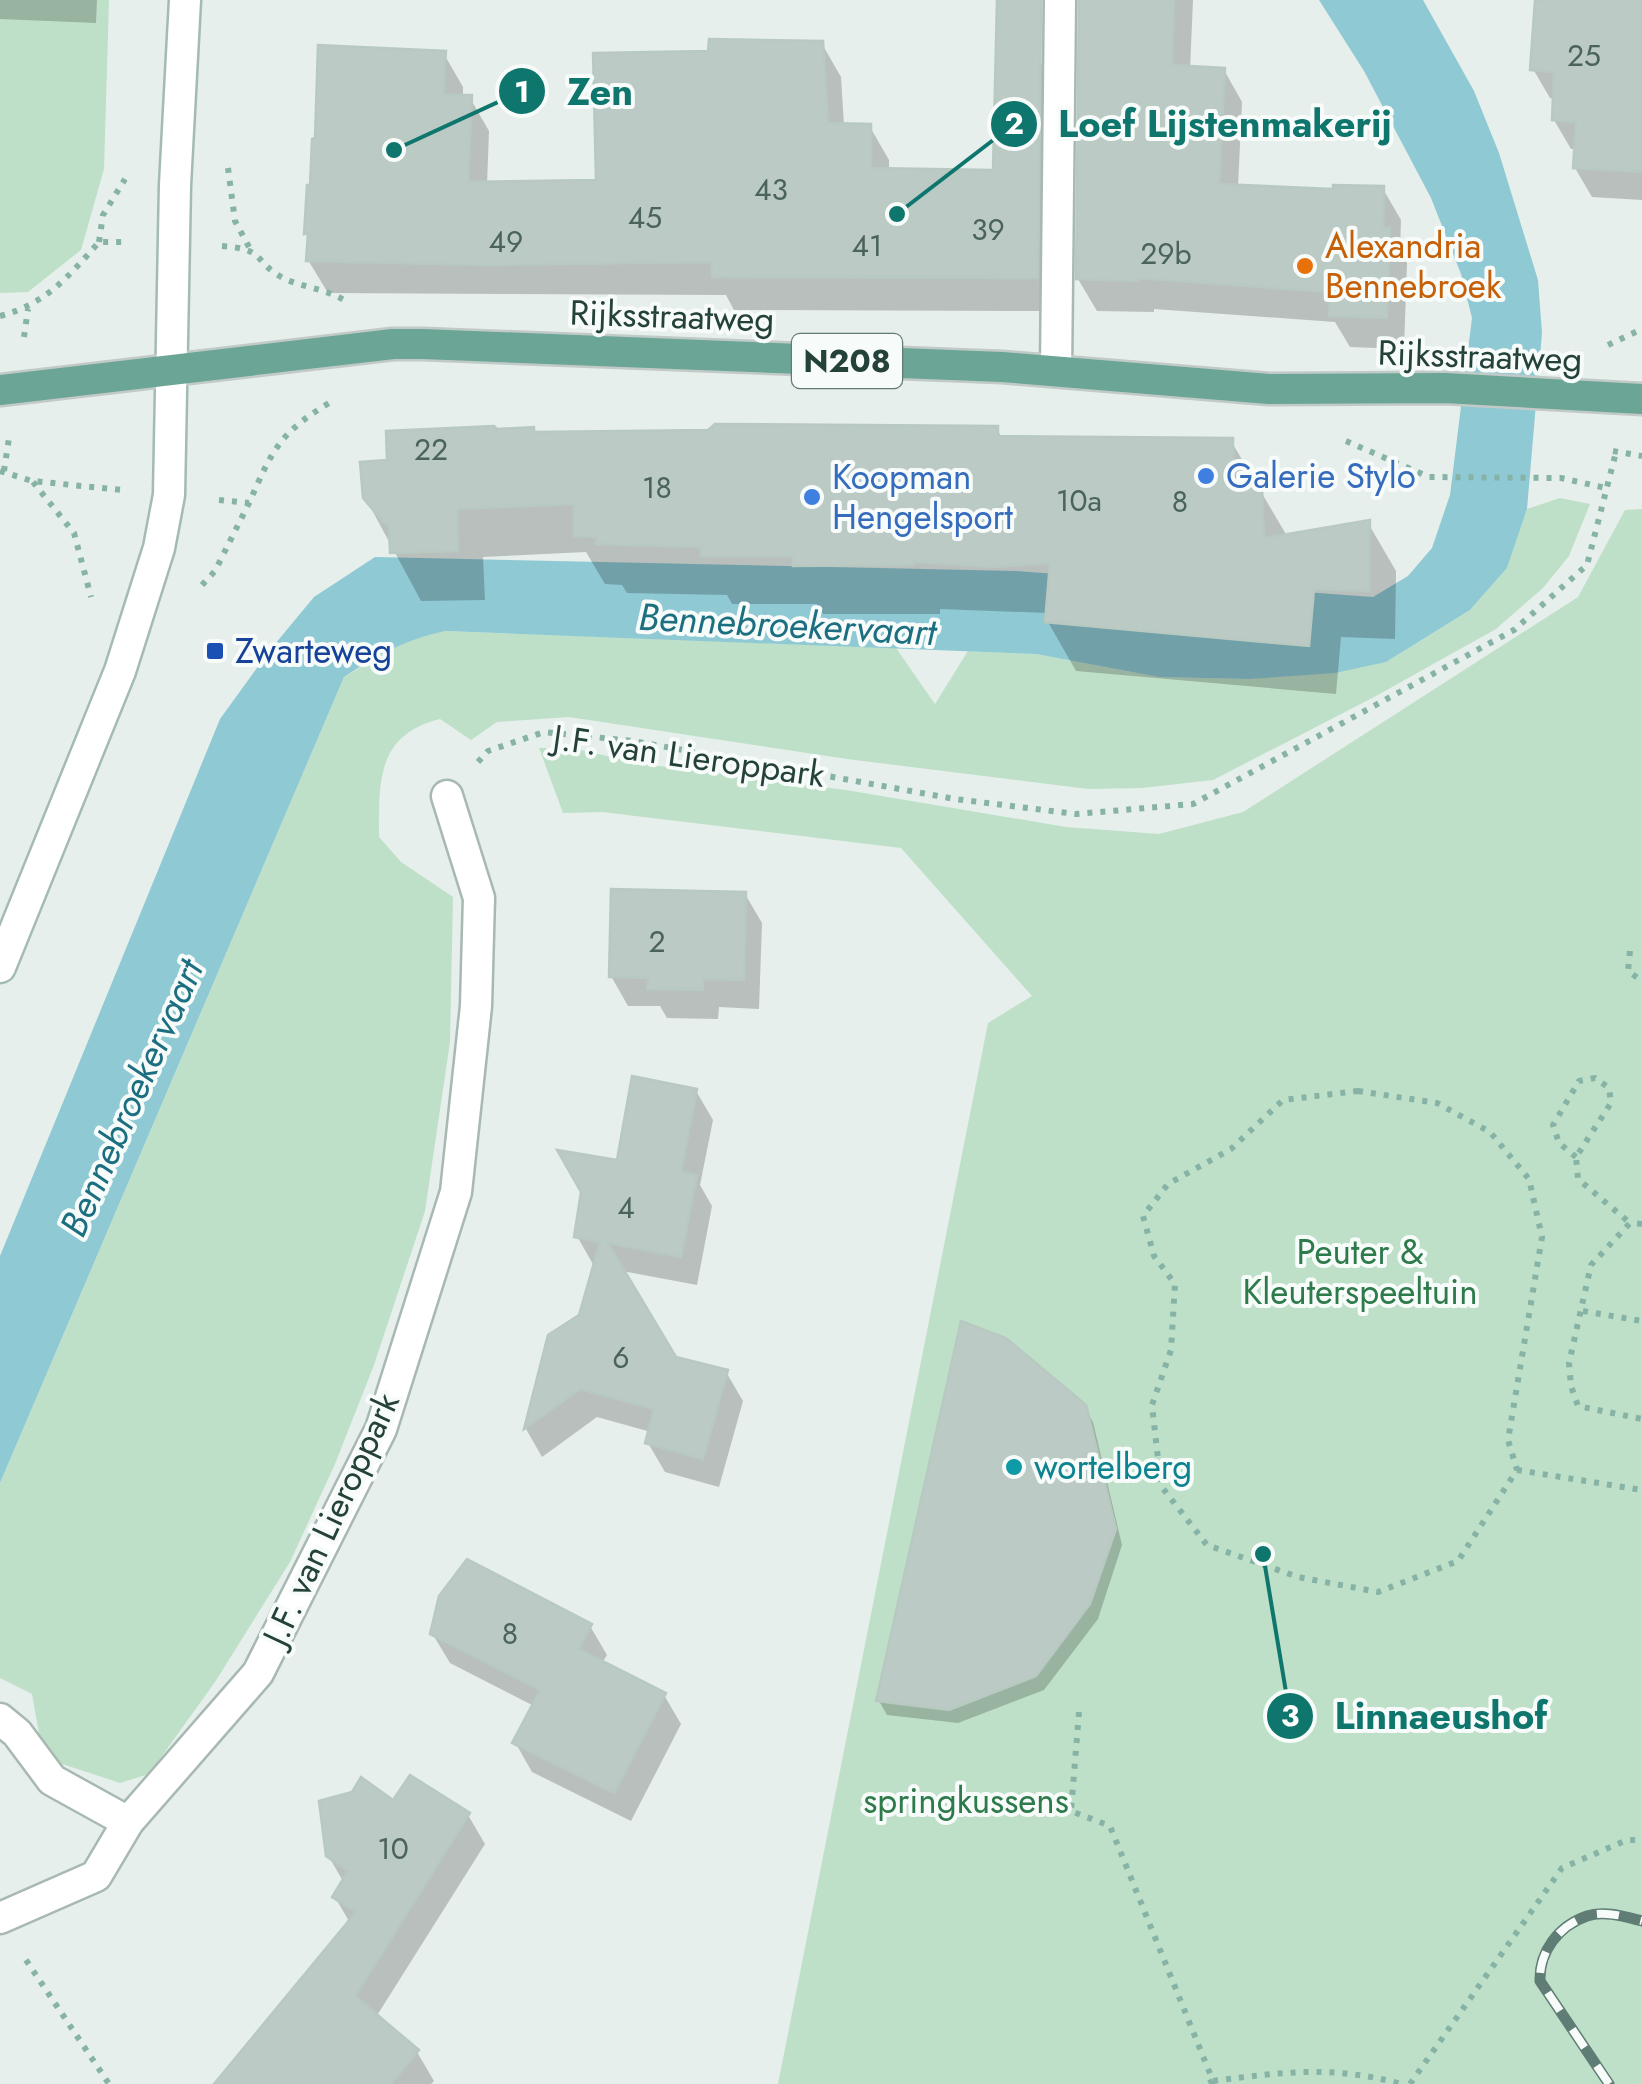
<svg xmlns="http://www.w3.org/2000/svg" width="1642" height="2084" font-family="Jost,sans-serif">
  <rect width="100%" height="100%" fill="#e6efeb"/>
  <g fill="#bfe0c8">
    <path d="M0,0h109l-5,169 -23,81 -53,42 -28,1z"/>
    <path d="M1560,498l30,6 -21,52 -26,32 -47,41 -120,67 -163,84 -71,8 -54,1 -241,-30 -278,-42 -72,5 -26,18 -31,-21c-64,16 -61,63 -61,118l22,25 52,35 -3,145 -25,169 -51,154 -39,99 -45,98 -75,120 -66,92 -29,9 -67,-22 -13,-22 -8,-45 -32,-16v-195l344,-806 65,-38 37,-8 450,17 39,56 33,-53 68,3 123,23 90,2 137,-17 84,-52 37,-42 20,-59z"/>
    <path d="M1642,509v1575h-864l210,-1061 44,-27 -131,-148 -299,-36 -39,1 -24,-65h32l73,16 202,26 220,37 93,7 84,-22 335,-215 47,-87z"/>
  </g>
  <path fill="#8ec9d4" d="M1319,0h104l51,91 25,62 39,127 4,53 -15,176 -20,59 -37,42 -84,52 -51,11 -86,6 -90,-2 -123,-23 -590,-23c-43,9 -66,23 -102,46l-344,806v-227l220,-537 50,-69 44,-53 61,-40 641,14 357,26 35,-21 24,-28 18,-53 22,-177 -11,-44 -30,-76 -67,-127z"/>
  <g fill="#0003">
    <path d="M0,0h97l-1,23 -96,-4z"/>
    <path d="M1096,0h97l-3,69 34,1 18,32 -4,85 98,4 47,-2 18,31 -1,31 7,12 -3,86 -54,-2 -15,-25 -181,-13v3l-57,-1 -19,-32z"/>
    <path d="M1537,0l105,3v197l-50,-3 -17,-29 1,-19h-5l-17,-29 2,-21 -6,-1 -17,-29z"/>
    <path d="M822,44l19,33 3,49 26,1 19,33v10l107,2 43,-113 19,33 -2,219 -322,-1 -8,-15 -398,-2 -20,-33 2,-20 -4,-7 138,-179 19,33v11h7l19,33 -2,54 111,-2 113,-129z"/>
    <path d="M996,428l6,10 229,3 56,95 81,-13 28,48 -1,68 -54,-2 -5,57 -260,-23 -28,-49v-9l-108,-4v5h-117l-6,-10h-85l-5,-9 -100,-2 -5,-8 -17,-1 -19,-32 -103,5 2,43 -64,1 -56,-104 25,-34 105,-32 40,4z"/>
    <path d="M745,894l17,29 -3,86 -40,-2 -1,12 -51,-1 -7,-12h-32l-17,-30z"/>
    <path d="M696,1091l17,29 -13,65 12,21 -15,79 -75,-14 53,88 51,13 17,29 -24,86 -54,-15 -17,-29 3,-11 -54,-15 -55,40 -16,-28 25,-93 30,-19 13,-51 -17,-30 42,-74z"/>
    <path d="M1084,1407l9,15 29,123 -24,74 -54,71 -86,33 -71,-8 -8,-14z"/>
    <path d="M590,1626l17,29 -5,8 62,32 17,29 -50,97 -99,-49 -17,-30 19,-36 -84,-43 -18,-30z"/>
    <path d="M394,1803l74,12 17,29 -109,173 41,35 17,29 -3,3h-214l133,-161 -15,-26 9,-14 -16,-28z"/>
  </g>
  <g fill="#bbcac4" stroke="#b8c9c2" stroke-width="2.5">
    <path d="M997,0h44l-3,278 -326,-1v-15l-228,3 -178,-4 2,-28 -4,1 3,-49h3l2,-46 3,-1 3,-93 128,6 -3,44h29l-4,87 128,-2 -3,-127 115,-2 1,-12 114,2 5,82 43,1v44l122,2z"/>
    <path d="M1079,0h95l-2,65 53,3 -6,116 114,5v-4l51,1 -1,42h7l-3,90 -58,-2 1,-24 -192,-14v3l-62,-2z"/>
    <path d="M1535,0h107v172l-69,-4 3,-46 -24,-2 2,-48 -24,-2z"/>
    <path d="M715,424l283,2v10l235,2v49l29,1 2,50 106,-18 -1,71 -55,-2 -5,57 -264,-24 5,-59 -54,4 -83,-5v3l-120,1v-10h-92v-9l-105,-3 1,-7 -23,-1v-32l-117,5 1,42 -68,2 -1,-29h-4l-22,-26 -3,-36 27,-2 -1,-29 108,-5 3,3 37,-2v5l174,-2z"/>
    <path d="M611,889l135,3 -2,88 -41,-1v11l-56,-1 2,-11 -40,-1z"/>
    <path d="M632,1076l65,13 -16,83 16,3 -16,82 -73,-14 68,114 52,13 -25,89 -58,-16 9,-34 -74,-20 -56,40 24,-94 31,-20 21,-73 -26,-5 7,-45 -24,-42 60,10z"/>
    <path d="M961,1321l45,17 80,67 30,124 -26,75 -54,72 -87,34 -73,-9z"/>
    <path d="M467,1559l125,65 -13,25 87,44 -52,100 -102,-50 28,-53 -110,-56 9,-38z"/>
    <path d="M410,1775l60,38 -115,183 64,54 -28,34h-177l142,-172 -24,-15 16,-26 -22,-15 -7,-55 33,-9 9,-15 32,23z"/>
  </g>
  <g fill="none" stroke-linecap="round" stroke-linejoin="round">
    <g stroke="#a8b8b2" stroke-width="35">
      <path id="lane" d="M1056,371l4,-371"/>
    </g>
    <g stroke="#a8b8b2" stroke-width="35">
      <g id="street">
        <path d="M0,1719l17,14 35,47 76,42"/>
        <path d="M0,1918l96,-42 32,-54 130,-149 123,-244 75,-237 20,-186 3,-108 -32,-102"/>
      </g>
    </g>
    <g stroke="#a4bbb3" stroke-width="35">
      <path id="secondary" d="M0,967l120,-296 39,-123 10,-53 6,-310 10,-185"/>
    </g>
    <g stroke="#c2cac8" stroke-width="35">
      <path id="primary" d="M0,390l393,-46h30l579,23 267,22 176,-1 197,11"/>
    </g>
    <g stroke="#86b3a5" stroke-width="6" stroke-dasharray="5 8" stroke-linecap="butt">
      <path d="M228,168l7,53 14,26"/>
      <path d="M99,242l4,-27 22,-36"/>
      <path d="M222,246c45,3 30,15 61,32 18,9 40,10 61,22"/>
      <path d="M0,316c46,-12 68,-39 99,-74h26"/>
      <path d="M24,337l4,-28"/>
      <path d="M1608,345l34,-16"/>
      <path d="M1346,441l83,36 132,1 45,10"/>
      <path d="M1613,451l29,5"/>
      <path d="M0,471l32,10 90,9"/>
      <path d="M4,471l5,-33"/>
      <path d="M33,482l41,51 17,64"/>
      <path d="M219,500l30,3c23,-52 30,-70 80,-100"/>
      <path d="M202,585l13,-14 34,-68"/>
      <path d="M478,762l10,-11 56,-19 89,9 322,58 121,15 117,-10 321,-174 73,-65 29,-113"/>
      <path d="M1630,951l-2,20 14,10"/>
      <path d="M1358,1091l79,12 53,29 39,47 13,58 -34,203 9,30 -59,91 -80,31 -80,-15 -91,-32 -46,-59 -9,-81 19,-55 4,-66 -21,-28 -11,-40 25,-32 63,-35 52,-49z"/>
      <path d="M1576,1157l-17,-14 -6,-18 26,-44 16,-3 14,10 2,15 -35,54 2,22 52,44"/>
      <path d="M1642,1224l-12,-1 -39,42 -22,98 2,23 7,20 64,13"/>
      <path d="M1583,1311l59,10"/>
      <path d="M1517,1470l125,20"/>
      <path d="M1079,1712l-8,99 39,15 103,255 -6,3"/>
      <path d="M26,1960l83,124"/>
      <path d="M1213,2081c71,-9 118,-16 189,3"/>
      <path d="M1410,2084l152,-216 65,-28h15"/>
    </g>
    <use href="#lane" stroke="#fff" stroke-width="30"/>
    <use href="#street" stroke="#fff" stroke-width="30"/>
    <use href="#secondary" stroke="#fff" stroke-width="30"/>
    <use href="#primary" stroke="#6aa596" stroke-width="30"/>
    <g stroke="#5f7d75" stroke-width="11">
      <path id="rail" d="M1609,2084l-69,-103c-1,-29 18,-55 47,-65 17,-6 39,1 55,5"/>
    </g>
    <use href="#rail" stroke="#f7fbf9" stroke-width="8" stroke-dasharray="22" stroke-linecap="butt"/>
  </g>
  <circle fill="#e8710a" stroke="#f7fbf9" stroke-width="4" cx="1305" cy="266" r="10"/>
  <g fill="#3f7fe0" stroke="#f7fbf9" stroke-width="4">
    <circle cx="1206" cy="476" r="10"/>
    <circle cx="812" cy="497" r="10"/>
  </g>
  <rect fill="#1a4fb4" stroke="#f7fbf9" stroke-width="4" x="205" y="641" width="20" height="20" rx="5"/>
  <circle fill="#0f9aa8" stroke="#f7fbf9" stroke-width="4" cx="1014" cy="1467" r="10"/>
  <g text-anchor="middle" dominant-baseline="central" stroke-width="8" stroke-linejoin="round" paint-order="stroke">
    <g font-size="30" fill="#4a645c">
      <text x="1584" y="55">25</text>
      <text x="771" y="189">43</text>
      <text x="645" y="217">45</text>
      <text x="988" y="229">39</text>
      <text x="506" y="241">49</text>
      <text x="867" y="245">41</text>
      <text x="1166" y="253">29b</text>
      <text x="431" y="449">22</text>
      <text x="657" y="487">18</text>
      <text x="1079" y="500">10a</text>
      <text x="1180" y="501">8</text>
      <text x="657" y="941">2</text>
      <text x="626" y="1207">4</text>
      <text x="621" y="1357">6</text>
      <text x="510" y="1633">8</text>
      <text x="393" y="1848">10</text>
    </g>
    <rect fill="#f7fbf9" stroke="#637a73" stroke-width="2.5" x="792" y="334" width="110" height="54" rx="8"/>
    <g font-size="32" font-weight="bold" fill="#24423a">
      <text x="847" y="361">N208</text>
    </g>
    <g font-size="35" fill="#c56008" stroke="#f7fbf9" text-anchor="start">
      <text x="1325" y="246">Alexandria<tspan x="1325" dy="40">Bennebroek</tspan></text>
    </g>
    <g font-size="35" fill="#24423a" stroke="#f7fbf9">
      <text transform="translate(672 316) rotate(2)">Rijksstraatweg</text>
      <text transform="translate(1480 356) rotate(2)">Rijksstraatweg</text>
      <text transform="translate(689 756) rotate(8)">J.F. van Lieroppark</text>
      <text transform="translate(331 1519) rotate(-65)">J.F. van Lieroppark</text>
    </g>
    <g font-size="35" fill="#366cbe" stroke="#f7fbf9" text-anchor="start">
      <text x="1226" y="476">Galerie Stylo</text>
      <text x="832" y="477">Koopman<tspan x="832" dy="40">Hengelsport</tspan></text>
    </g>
    <g font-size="35" fill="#164399" stroke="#f7fbf9" text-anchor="start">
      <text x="235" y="651">Zwarteweg</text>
    </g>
    <g font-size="35" fill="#2d7a4b" stroke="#f7fbf9">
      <text x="1360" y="1252">Peuter &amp;<tspan x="1360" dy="40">Kleuterspeeltuin</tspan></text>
      <text x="966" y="1801">springkussens</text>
    </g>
    <g font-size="35" fill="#0d838f" stroke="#f7fbf9" text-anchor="start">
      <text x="1034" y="1467">wortelberg</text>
    </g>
    <g font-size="38" font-style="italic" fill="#1c6f80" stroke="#f7fbf9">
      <text transform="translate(787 624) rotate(3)">Bennebroekervaart</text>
      <text transform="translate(131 1098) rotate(-66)">Bennebroekervaart</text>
    </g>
  </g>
  <path fill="none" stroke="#0f766e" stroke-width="4" d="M394 150L522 91M897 214L1014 124M1263 1554L1290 1716"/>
  <g fill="#0f766e" stroke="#f7fbf9" stroke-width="4">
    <circle cx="394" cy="150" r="10"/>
    <circle cx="897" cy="214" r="10"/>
    <circle cx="1263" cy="1554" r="10"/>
    <circle cx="522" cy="91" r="25"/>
    <circle cx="1014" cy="124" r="25"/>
    <circle cx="1290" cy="1716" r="25"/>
  </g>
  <g font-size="30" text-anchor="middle" font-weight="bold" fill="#fff">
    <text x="522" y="102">1</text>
    <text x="1014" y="134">2</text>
    <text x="1290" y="1726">3</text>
  </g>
  <g font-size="38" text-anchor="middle" font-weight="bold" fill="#0f766e" stroke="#f7fbf9" stroke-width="8" stroke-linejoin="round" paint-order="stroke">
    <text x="600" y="105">Zen</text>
    <text x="1225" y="137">Loef Lijstenmakerij</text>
    <text x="1441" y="1729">Linnaeushof</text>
  </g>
</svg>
